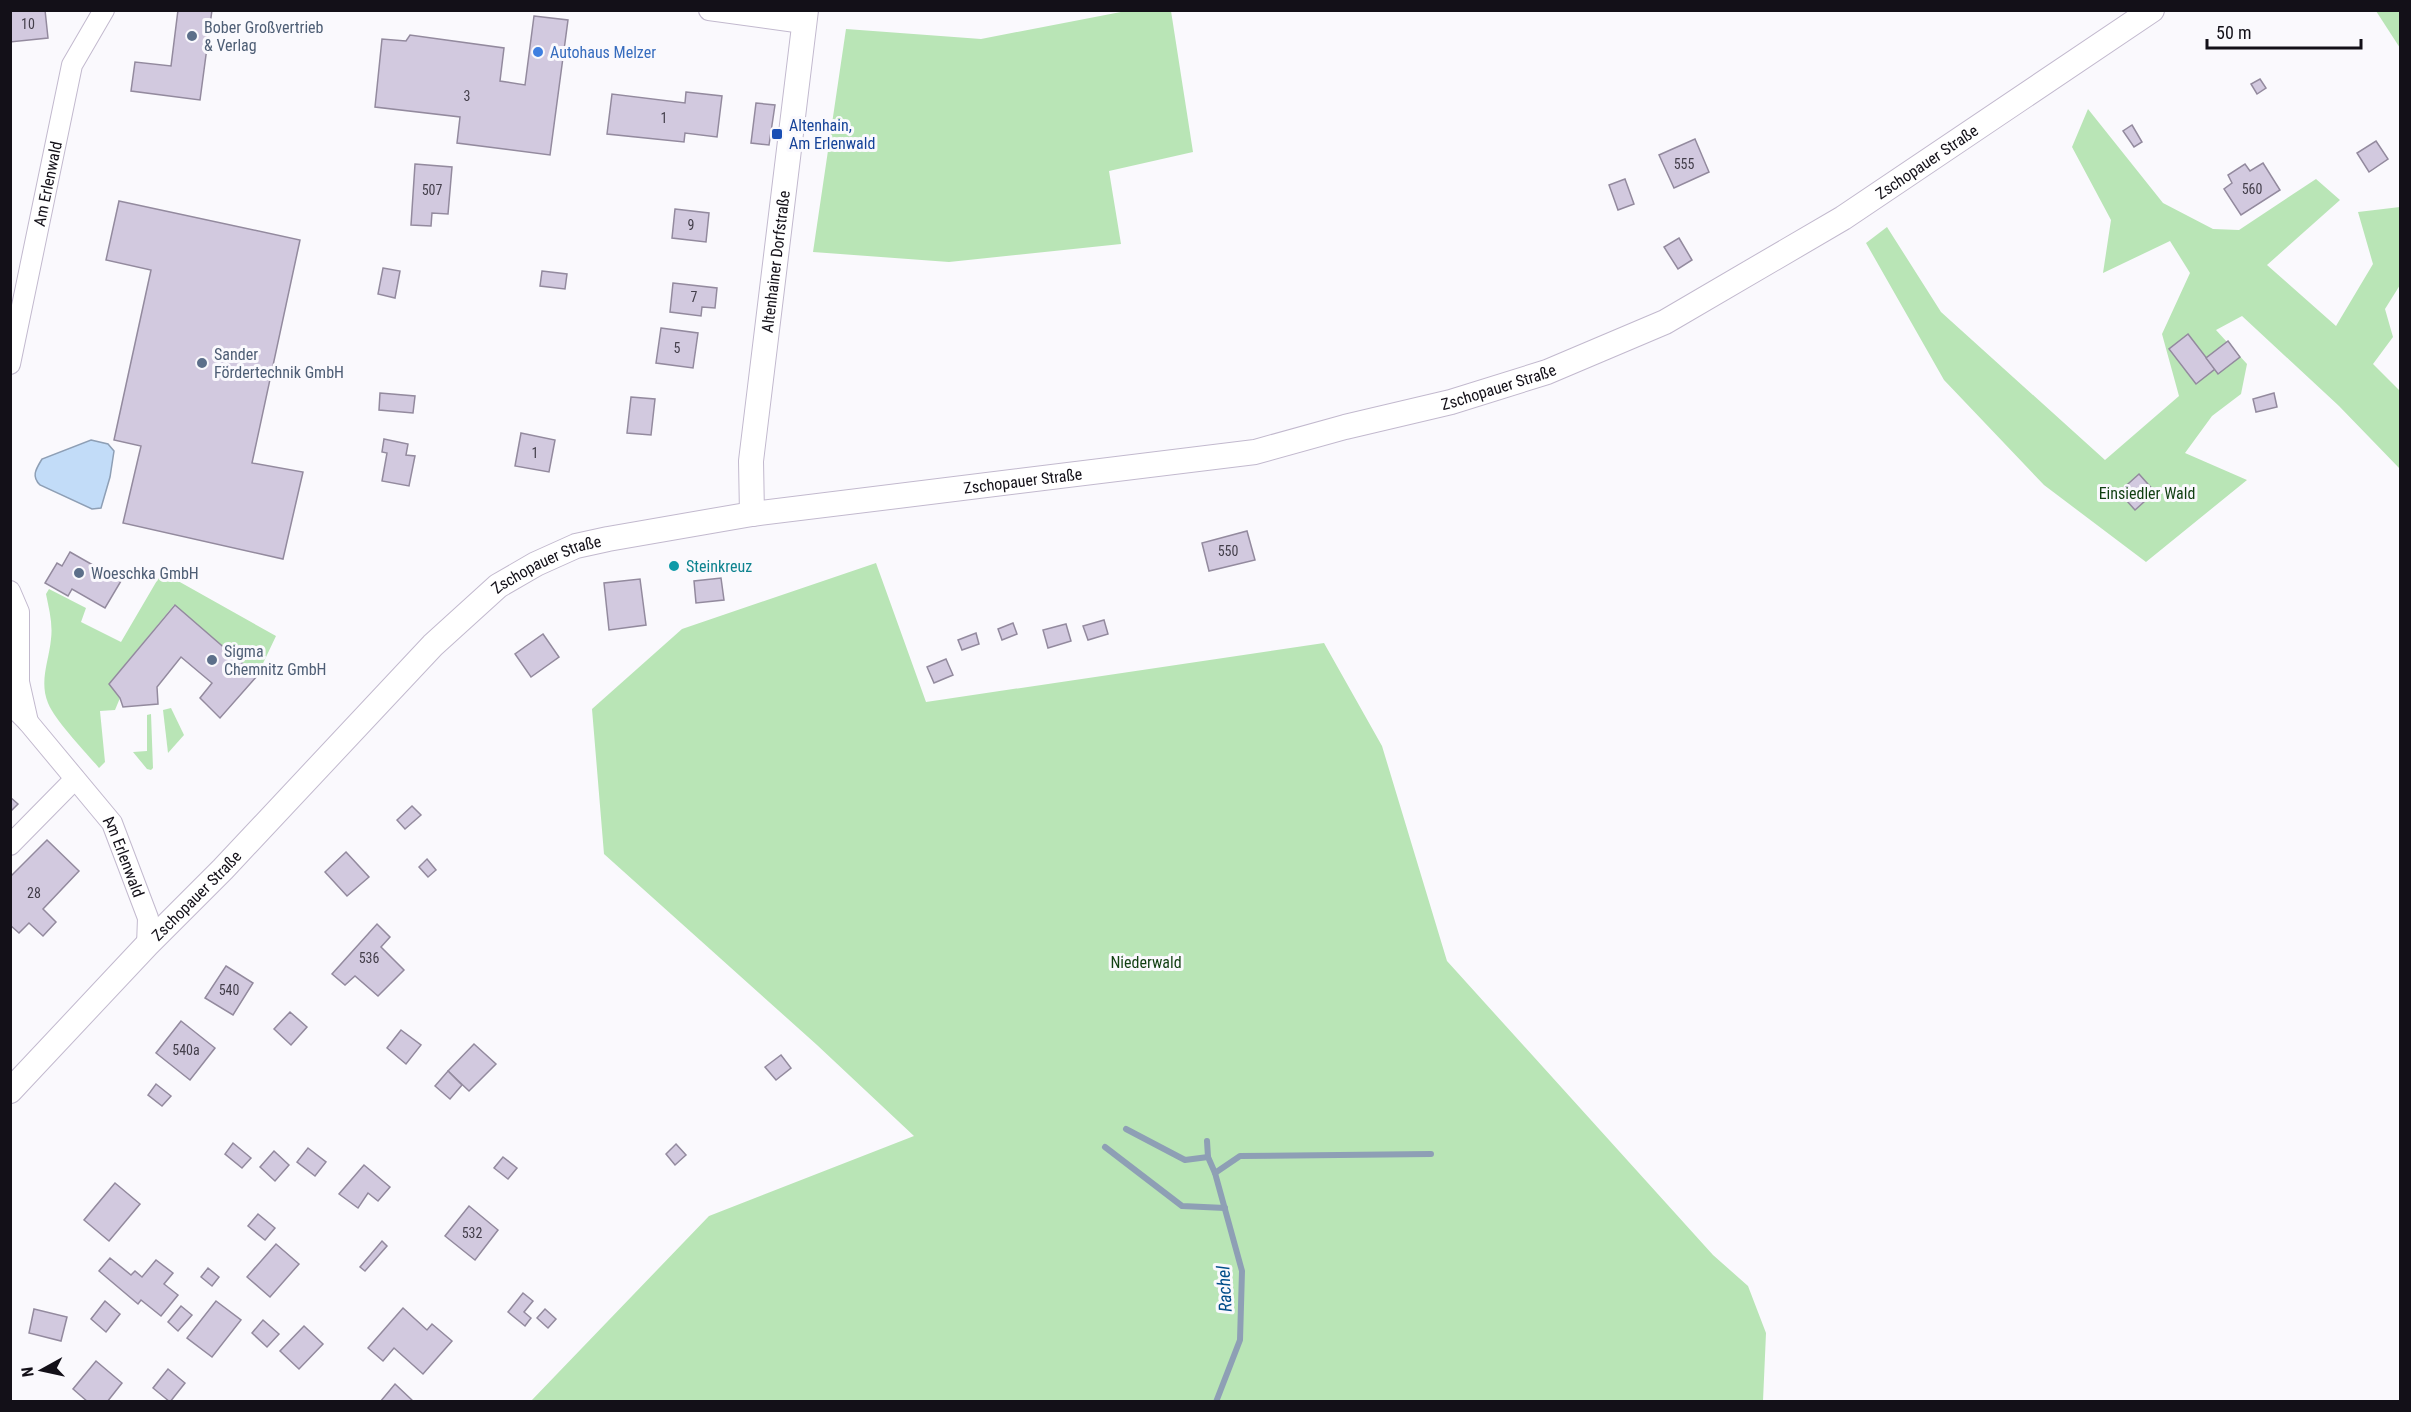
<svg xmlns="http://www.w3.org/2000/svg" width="2411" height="1412" font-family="'Roboto Condensed',sans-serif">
  <rect width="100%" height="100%" fill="#faf9fd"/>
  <g fill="#b9e5b6">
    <path d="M1126,11h45l22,141 -84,19 12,73 -172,18 -136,-10 33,-223 135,10z"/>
    <path d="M2376,11h24v37z"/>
    <path d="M2088,109l75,94 50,26 26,1 77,-51 24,21 -73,65 69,61 37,-62 -15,-52 42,-5v78l-15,24 8,28 -20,27 27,27v78l-61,-63 -97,-90 -26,14 31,34 -6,30 -29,22 -27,37 62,27 -101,82 -102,-77 -100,-105 -78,-137 21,-16 54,85 164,148 74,-64 -17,-62 28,-61 -20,-32 -67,32 8,-53 -39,-73z"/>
    <path d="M876,563l50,139 398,-59 58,103 65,215 266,294 35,31 18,47 -3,68h-1232l178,-185 205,-80 -97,-91 -213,-191 -12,-145 90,-80z"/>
    <path d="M162,572l114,64 -19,40 -83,-71 -65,79 11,14 -5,12 -15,1 5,51 -6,6c-14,-17 -43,-46 -51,-65 -9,-22 1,-42 3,-64 2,-15 -2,-30 -5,-45l3,-5 37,19 -5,14 40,20z"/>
    <path d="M171,708l13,27 -16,18 -5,-43z"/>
    <path d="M151,714l2,54 -2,2 -4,-1 -14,-17 14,-1v-36z"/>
  </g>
  <path fill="#c2dcf8" stroke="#8e9fb5" stroke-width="1.5" d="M91,440l17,4 6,7 -4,26 -9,31 -9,1 -52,-24c-9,-9 -4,-16 2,-26z"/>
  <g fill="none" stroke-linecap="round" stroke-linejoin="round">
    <g stroke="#8e9fb5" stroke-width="6">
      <path d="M1126,1129l59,31 23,-3"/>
      <path d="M1207,1141l1,16 7,16 27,98 -2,69 -24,62"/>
      <path d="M1105,1147l77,59 43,2"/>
      <path d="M1215,1173l25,-17 191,-2"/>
    </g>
  </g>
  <g fill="#d2c9df" stroke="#938a9e" stroke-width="1.5">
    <path d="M10,10h35l3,28 -38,4z"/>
    <path d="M178,10h34l-12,90 -69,-9 4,-29 36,4z"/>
    <path d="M534,16l34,4 -18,135 -93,-12 3,-26 -85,-10 7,-68 24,2 4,-6 94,13 -4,33 25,4z"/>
    <path d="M2260,79l6,9 -9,6 -6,-10z"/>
    <path d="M686,92l36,4 -5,41 -32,-4 -1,9 -77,-8 5,-40 73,9z"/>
    <path d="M756,103l19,2 -6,40 -18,-2z"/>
    <path d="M2132,125l10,17 -8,5 -11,-16z"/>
    <path d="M1695,139l14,33 -35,16 -15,-33z"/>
    <path d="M2376,141l12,18 -19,13 -12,-19z"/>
    <path d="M2263,163l17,27 -39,25 -17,-26 8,-6 -4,-8 17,-11 5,7z"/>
    <path d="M415,164l37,3 -4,47 -16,-1 -1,13 -20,-1z"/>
    <path d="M1625,179l9,25 -16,6 -9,-25z"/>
    <path d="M119,201l181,39 -48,223 51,9 -20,87 -160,-36 18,-77 -27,-6 37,-170 -45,-10z"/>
    <path d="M675,209l34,4 -3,29 -34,-4z"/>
    <path d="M1679,238l13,22 -14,9 -14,-22z"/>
    <path d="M383,268l17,3 -5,27 -17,-4z"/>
    <path d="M542,271l25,3 -2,15 -25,-3z"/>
    <path d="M673,283l44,5 -2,20 -13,-1 -1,9 -31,-4z"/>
    <path d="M661,328l37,5 -5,35 -37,-5z"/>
    <path d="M2188,334l27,35 -19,15 -27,-35z"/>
    <path d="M2228,341l12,16 -22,17 -12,-16z"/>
    <path d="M380,393l35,3 -2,17 -34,-3z"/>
    <path d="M2274,393l3,14 -21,5 -3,-13z"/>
    <path d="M631,397l24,2 -4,36 -24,-2z"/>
    <path d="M521,433l34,7 -6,32 -34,-6z"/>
    <path d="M384,439l24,5 -2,11 9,1 -6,30 -27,-5 5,-28 -5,-1z"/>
    <path d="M2139,474l16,18 -20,18 -16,-18z"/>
    <path d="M1247,531l8,29 -46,11 -7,-28z"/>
    <path d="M70,552l51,29 -16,27 -33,-19 -4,7 -23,-13 12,-20 5,3z"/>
    <path d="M721,578l3,22 -28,3 -2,-22z"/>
    <path d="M640,579l6,46 -37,5 -5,-47z"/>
    <path d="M175,605l82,71 -37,42 -20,-20 12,-15 -31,-26 -24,30 1,17 -35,3 -3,-9 -11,-14z"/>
    <path d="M1104,620l4,14 -20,6 -5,-14z"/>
    <path d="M1013,623l4,11 -15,6 -4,-11z"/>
    <path d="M1066,624l5,17 -23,7 -5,-18z"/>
    <path d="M976,633l3,11 -17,6 -4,-10z"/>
    <path d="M543,634l16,23 -28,20 -16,-23z"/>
    <path d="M946,659l7,16 -19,8 -7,-16z"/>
    <path d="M10,797l8,7 -8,8z"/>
    <path d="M412,806l9,9 -16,14 -8,-9z"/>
    <path d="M47,840l32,31 -36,38 13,13 -13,14 -14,-13 -10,10 -9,-8v-48z"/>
    <path d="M346,852l23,25 -22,19 -22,-24z"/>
    <path d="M427,859l9,11 -8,7 -9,-10z"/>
    <path d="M377,924l13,13 -9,10 23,23 -26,26 -23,-20 -10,9 -13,-11z"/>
    <path d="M226,966l27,17 -20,32 -28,-17z"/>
    <path d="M290,1012l17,15 -16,18 -17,-16z"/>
    <path d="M181,1021l34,27 -25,32 -34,-27z"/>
    <path d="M401,1030l20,15 -15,19 -19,-16z"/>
    <path d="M474,1044l22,20 -27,27 -21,-20z"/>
    <path d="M781,1055l10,13 -15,12 -11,-13z"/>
    <path d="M448,1071l14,14 -12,14 -15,-13z"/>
    <path d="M156,1084l15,12 -9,10 -14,-11z"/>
    <path d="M233,1143l18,15 -9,10 -17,-14z"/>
    <path d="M676,1144l10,11 -11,10 -9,-11z"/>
    <path d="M308,1148l18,14 -11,14 -18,-14z"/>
    <path d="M274,1151l15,14 -14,16 -15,-14z"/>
    <path d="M503,1157l14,11 -9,11 -14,-11z"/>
    <path d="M364,1165l26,22 -12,14 -10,-8 -10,15 -19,-14z"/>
    <path d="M115,1183l25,21 -31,37 -25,-21z"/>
    <path d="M469,1206l29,24 -23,30 -30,-24z"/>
    <path d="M258,1214l17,14 -10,12 -17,-14z"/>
    <path d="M382,1241l5,5 -22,25 -5,-4z"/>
    <path d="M276,1244l23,20 -29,33 -23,-20z"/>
    <path d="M110,1258l21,17 4,-4 7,6 14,-17 17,13 -9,11 14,11 -17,21 -20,-16 -3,4 -39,-33z"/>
    <path d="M208,1268l11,9 -7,9 -11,-9z"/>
    <path d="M523,1293l10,8 -9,11 7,6 -6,8 -17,-14z"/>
    <path d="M105,1301l15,13 -14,18 -15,-13z"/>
    <path d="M216,1301l25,19 -29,37 -25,-19z"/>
    <path d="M181,1306l11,9 -14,16 -10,-9z"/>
    <path d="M403,1308l24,22 5,-6 20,17 -29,33 -29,-26 -11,13 -15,-13z"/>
    <path d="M34,1309l33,8 -6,24 -32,-8z"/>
    <path d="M545,1309l11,10 -8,9 -11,-10z"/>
    <path d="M263,1320l16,14 -12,13 -15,-14z"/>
    <path d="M304,1326l19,18 -24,25 -19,-18z"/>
    <path d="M96,1361l26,22 -15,19h-19l-15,-13z"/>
    <path d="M168,1369l17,14 -15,19 -17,-14z"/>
    <path d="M395,1384l19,18h-34z"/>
  </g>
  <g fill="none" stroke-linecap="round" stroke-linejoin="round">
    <g stroke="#c2b9ce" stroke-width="22">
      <g id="minor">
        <path d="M709,10l94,13"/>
        <path id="s1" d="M10,364l62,-299 32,-55"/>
        <path d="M10,591l9,21v70l9,40"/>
        <path id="s2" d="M10,704l18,18 84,101 36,95 -1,27"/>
        <path d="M10,845l65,-66"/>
      </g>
    </g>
    <g stroke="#c2b9ce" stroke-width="26">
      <g id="tertiary">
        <path id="s3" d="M752,514l-1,-53 55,-451"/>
        <path id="s4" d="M10,1091l137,-146 76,-76 210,-224 65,-59 38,-22 40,-18 32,-7 144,-25 503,-62 90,-25 106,-25 96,-30 118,-50 178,-104 309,-208"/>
      </g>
    </g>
    <use href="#minor" stroke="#fff" stroke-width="20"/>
    <use href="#tertiary" stroke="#fff" stroke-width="24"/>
  </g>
  <g fill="#5c6f8a" stroke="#faf9fd" stroke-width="2">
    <circle cx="192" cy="36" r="6"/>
    <circle cx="202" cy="363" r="6"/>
    <circle cx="79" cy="573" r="6"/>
    <circle cx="212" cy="660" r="6"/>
  </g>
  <circle fill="#3f7fe0" stroke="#faf9fd" stroke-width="2" cx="538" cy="52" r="6"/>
  <rect fill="#1a4fb4" stroke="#faf9fd" stroke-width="2" x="771" y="128" width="12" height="12" rx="3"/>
  <circle fill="#0f9aa8" stroke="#faf9fd" stroke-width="2" cx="674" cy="566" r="6"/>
  <g text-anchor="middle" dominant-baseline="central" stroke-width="6" stroke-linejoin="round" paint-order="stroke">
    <g font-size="14" fill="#433e4a">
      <text x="28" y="24">10</text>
      <text x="467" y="96">3</text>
      <text x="664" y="118">1</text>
      <text x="1684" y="164">555</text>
      <text x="2252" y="189">560</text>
      <text x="432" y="190">507</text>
      <text x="691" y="225">9</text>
      <text x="694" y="297">7</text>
      <text x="677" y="348">5</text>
      <text x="535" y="453">1</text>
      <text x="1228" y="551">550</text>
      <text x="34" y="893">28</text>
      <text x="369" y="958">536</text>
      <text x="229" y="990">540</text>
      <text x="186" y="1050">540a</text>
      <text x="472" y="1233">532</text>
    </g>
    <g font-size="16" fill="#4e5e75" stroke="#faf9fd" text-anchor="start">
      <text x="204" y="27">Bober Großvertrieb<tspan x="204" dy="18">&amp; Verlag</tspan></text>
      <text x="214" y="354">Sander<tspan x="214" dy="18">Fördertechnik GmbH</tspan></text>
      <text x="91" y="573">Woeschka GmbH</text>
      <text x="224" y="651">Sigma<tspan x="224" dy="18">Chemnitz GmbH</tspan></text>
    </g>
    <g font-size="16" fill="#366cbe" stroke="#faf9fd" text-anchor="start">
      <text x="550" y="52">Autohaus Melzer</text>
    </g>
    <g font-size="16" fill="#164399" stroke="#faf9fd" text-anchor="start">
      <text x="789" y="125">Altenhain,<tspan x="789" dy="18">Am Erlenwald</tspan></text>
    </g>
    <g font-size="16" fill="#131018" stroke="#faf9fd">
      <text stroke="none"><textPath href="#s4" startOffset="2214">Zschopauer Straße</textPath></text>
      <text stroke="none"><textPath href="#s1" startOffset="184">Am Erlenwald</textPath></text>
      <text stroke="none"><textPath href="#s3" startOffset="254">Altenhainer Dorfstraße</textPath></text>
      <text stroke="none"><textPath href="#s4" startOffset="1728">Zschopauer Straße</textPath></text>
      <text stroke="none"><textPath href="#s4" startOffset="1242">Zschopauer Straße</textPath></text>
      <text stroke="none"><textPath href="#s4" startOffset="756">Zschopauer Straße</textPath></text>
      <text stroke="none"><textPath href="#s2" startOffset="192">Am Erlenwald</textPath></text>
      <text stroke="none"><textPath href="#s4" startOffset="270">Zschopauer Straße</textPath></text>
    </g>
    <g font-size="16" fill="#103f11" stroke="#faf9fd">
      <text x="2147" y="493">Einsiedler Wald</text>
      <text x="1146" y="962">Niederwald</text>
    </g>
    <g font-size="16" fill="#0d838f" stroke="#faf9fd" text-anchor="start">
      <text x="686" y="566">Steinkreuz</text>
    </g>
    <g font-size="18" font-style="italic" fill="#004d89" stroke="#faf9fd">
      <text transform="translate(1224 1289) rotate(-93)">Rachel</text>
    </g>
  </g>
  <rect width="2411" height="1412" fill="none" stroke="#131018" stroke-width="24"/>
  <g transform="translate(42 1370) rotate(262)" stroke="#faf9fd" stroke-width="4.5" paint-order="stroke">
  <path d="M0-4.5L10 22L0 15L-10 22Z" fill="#131018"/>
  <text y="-9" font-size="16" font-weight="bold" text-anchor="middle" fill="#131018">N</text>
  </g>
  <path d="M2207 39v9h154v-9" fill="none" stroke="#131018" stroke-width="3"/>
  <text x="2216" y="39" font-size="18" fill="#131018" stroke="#faf9fd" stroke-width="4.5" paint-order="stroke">50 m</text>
</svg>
